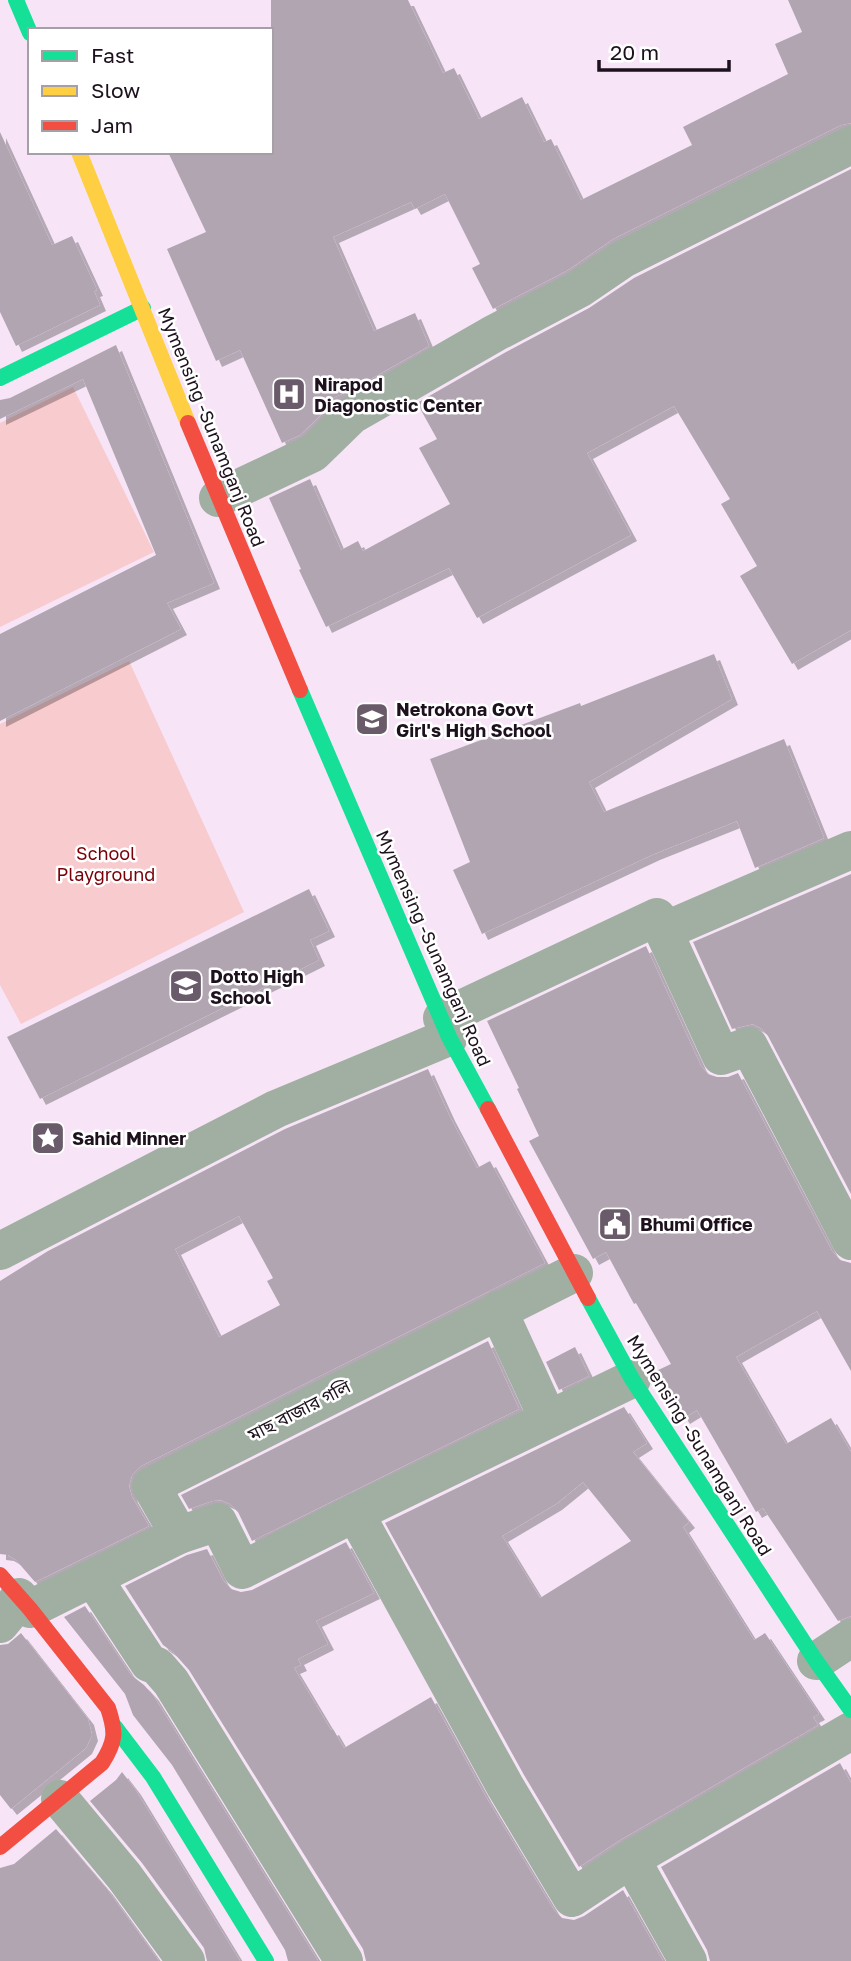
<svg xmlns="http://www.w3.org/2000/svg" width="851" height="1961" font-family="'Golos Text','Noto Sans Bengali',sans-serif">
  <defs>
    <filter id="shadow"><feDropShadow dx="6" dy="6" stdDeviation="0" flood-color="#0004"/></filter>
  </defs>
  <rect width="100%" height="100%" fill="#f7e5f7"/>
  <g fill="#f8cbcf">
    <path d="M73,387l81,165 -154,75v-204z"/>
    <path d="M129,661l115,251 -223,112 -21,-39v-261z"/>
  </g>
  <g fill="#b2a5b2" fill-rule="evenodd" filter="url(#shadow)">
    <path d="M271,0h137l35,73 11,-5 25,51 43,-22 22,45 7,-3 30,61 111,-55 -9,-18 105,-53 -13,-30 27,-12 -14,-32h63v123l-10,2 -228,114 -45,31 -75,39 -21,-41 8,-4 -35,-70 -30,15 -4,-7 -78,35 41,94 41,-18 14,33 -76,43 -25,11 2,6 -30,29 -18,8 -42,-93 -24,11 -49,-112 39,-17 -38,-80h103z"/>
    <path d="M0,132l52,113 20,-9 25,54 -3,1 6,14 -84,41 -16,-34z"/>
    <path d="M851,169v461l-59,34 -52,-88 17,-10 -36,-62 9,-5 -56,-93 -87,47 44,82 -154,83 -28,-50 -123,59 -27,-57 2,-1 -32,-71 41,-19 31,71 17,-9 5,10 87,-47 -31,-56 18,-9 -20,-36 89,-51 83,-44 45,-30z"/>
    <path d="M116,345l98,238 -47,20 14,26 -181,92v-87l156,-79 -73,-176 -83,40v-19l10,-2z"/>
    <path d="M714,654l18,45 -143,83 15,30 180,-73 40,99 -69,30 -18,-47 -83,33 -172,80 -29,-64 17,-8 -40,-103 150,-56 1,3z"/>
    <path d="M851,874v320l-83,-158 -6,-7 -9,-5 -21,5 -39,-87z"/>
    <path d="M309,889l20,42 -19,9 9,20 -279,139 -33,-62z"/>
    <path d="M646,946l55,120 7,8 9,3h11l10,-4 94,178 8,9 11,3v108l-34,-60 -81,46 50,87 45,-26 20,34v164l-13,5 -75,-113 -7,4 -59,-102 -13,8 -30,-46 17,-8 -35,-61 -2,1 -28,-52 -13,7 -64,-118 10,-5 -22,-47 2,-1 -32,-67z"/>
    <path d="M428,1069l21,46 28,53 13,-7 55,102 -404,203 -9,9 -3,11 3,11 17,29 -114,56 -19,-22 -8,-5 -8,-1v-273l48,-30 237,-122zM239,1216l34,62 -6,3 13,24 -61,32 -44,-88z"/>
    <path d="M488,1341l31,68 -267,132 -14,-29 -8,-8 -9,-4 -9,1 -23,8 -8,-14z"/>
    <path d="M575,1347l14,29 -30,14 -13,-28z"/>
    <path d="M624,1407l23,36 -14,9 56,70 -6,5 71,113 11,-7 54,81 -6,3 5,8 -198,115 -41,27 -55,-92 -139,-252zM583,1482l48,59 -91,57 -38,-62 54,-32z"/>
    <path d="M346,1542l28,51 -58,28 12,23 -30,15 3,6 -7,3 37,62 2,-1 11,19 87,-51 55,100 68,113 8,8 12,2 10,-4 39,-26 40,71h-297l-3,-12 -174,-279 -16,-18 -10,-7 -38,-59 62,-31 20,-6 16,31 8,9 10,3 11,-2z"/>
    <path d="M85,1606l46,69 13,10 9,10 165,266h-30l-3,-11 -113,-185 -39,-50 -8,-21 -61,-77z"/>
    <path d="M21,1633l67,86 4,16 -6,13 -75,61 -11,-14v-150l8,-1z"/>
    <path d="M840,1763l11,20v178h-141l-3,-11 -46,-83z"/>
    <path d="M122,1772l13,17 105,172h-33l-3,-13 -62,-85 -52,-62 26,-21z"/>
    <path d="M56,1829l51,60 52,72h-159v-93l14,-4z"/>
  </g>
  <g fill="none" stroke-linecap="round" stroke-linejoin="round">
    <g stroke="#a0afa2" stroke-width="38">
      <path d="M218,498l95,-45 39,-38 143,-82 84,-44 44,-30 228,-114"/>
      <path d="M664,931l187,-81"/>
      <path d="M442,1018l215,-101 64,139 28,-10 102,195"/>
      <path d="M0,1251l276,-142 173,-72"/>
      <path d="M498,1310l50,109"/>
      <path d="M355,1513l150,273 67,112 59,-39 220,-128"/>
      <path d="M179,1535l39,-13 24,48 113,-57 277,-134"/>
      <path d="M93,1578l56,85 8,3 14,16 173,279"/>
      <path d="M30,1609l149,-74 -28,-49 423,-213"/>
      <path d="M0,1624l9,-11 10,-16"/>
      <path d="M816,1661l35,-23"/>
      <path d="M60,1799l64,77 62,85"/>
      <path d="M631,1859l57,102"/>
    </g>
    <g stroke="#16e098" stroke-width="16">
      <path d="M16,0l14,33"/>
      <path d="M0,378l143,-70"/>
      <path d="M300,690l149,347 39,72"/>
      <path d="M588,1298l44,81 184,282 35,49"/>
      <path d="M115,1727l38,50 113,184"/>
    </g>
    <path stroke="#ffcf43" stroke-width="16" d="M79,152l109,271"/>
    <g stroke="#f24e42" stroke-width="16">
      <path d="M188,423l112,267"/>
      <path d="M488,1109l100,189"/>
      <path d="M0,1575l30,34 78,99c8,24 8,33 -6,55l-102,84"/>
    </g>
  </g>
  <defs>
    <g id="hospital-square" transform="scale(1.75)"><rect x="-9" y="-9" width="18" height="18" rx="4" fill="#695b69" stroke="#fff"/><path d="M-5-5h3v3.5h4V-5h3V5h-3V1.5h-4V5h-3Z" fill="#fff"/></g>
    <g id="school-square" transform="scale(1.75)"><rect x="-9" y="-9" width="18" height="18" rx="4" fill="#695b69" stroke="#fff"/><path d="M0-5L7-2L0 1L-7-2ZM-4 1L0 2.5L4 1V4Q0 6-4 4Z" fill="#fff"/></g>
    <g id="sight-square" transform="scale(1.75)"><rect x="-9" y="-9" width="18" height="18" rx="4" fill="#695b69" stroke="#fff"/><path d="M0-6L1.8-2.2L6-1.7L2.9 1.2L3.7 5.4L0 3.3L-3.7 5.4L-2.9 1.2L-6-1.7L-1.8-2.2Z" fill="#fff"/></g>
    <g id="civic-square" transform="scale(1.75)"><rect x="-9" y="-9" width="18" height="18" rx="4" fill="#695b69" stroke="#fff"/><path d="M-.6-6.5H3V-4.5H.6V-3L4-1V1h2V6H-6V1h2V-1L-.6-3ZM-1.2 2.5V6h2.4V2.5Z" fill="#fff"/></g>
  </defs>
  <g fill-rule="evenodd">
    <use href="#hospital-square" x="289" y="394"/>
    <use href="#school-square" x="372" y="719"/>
    <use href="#school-square" x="186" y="986"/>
    <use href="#sight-square" x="48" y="1138"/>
    <use href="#civic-square" x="615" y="1224"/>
  </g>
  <g text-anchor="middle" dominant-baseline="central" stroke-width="5" stroke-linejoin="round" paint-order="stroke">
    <g font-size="18" font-weight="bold" fill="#1d111d" stroke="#fff" text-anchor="start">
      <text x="314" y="384">Nirapod<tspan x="314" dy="21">Diagonostic Center</tspan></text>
      <text x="396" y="709">Netrokona Govt<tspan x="396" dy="21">Girl's High School</tspan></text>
      <text x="210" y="976">Dotto High<tspan x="210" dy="21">School</tspan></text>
      <text x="72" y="1138">Sahid Minner</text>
      <text x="640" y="1224">Bhumi Office</text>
    </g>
    <g font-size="18" fill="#1d111d" stroke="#fff">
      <text transform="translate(212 427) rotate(68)">Mymensing -Sunamganj Road</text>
      <text transform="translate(434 948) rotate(66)">Mymensing -Sunamganj Road</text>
      <text transform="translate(299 1410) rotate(-27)">মাছ বাজার গলি</text>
      <text transform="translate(700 1445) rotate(58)">Mymensing -Sunamganj Road</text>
    </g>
    <g font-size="18" fill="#790008" stroke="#fff">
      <text x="106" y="853">School<tspan x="106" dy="21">Playground</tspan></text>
    </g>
  </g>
  <rect x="28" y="28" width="245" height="126" fill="#ffffff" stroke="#a5a0a5" stroke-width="2"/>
  <rect x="42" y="51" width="35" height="10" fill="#16e098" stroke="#a5a0a5" stroke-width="2"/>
  <text x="91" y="63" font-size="21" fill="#1d111d">Fast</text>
  <rect x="42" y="86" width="35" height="10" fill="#ffcf43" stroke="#a5a0a5" stroke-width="2"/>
  <text x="91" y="98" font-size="21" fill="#1d111d">Slow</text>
  <rect x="42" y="121" width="35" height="10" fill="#f24e42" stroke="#a5a0a5" stroke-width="2"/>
  <text x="91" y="133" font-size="21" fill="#1d111d">Jam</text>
  <path d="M599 60v10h130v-10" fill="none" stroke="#1d111d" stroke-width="3.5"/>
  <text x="610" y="60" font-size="21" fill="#1d111d" stroke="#ffffff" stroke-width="5" paint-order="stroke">20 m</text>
</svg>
